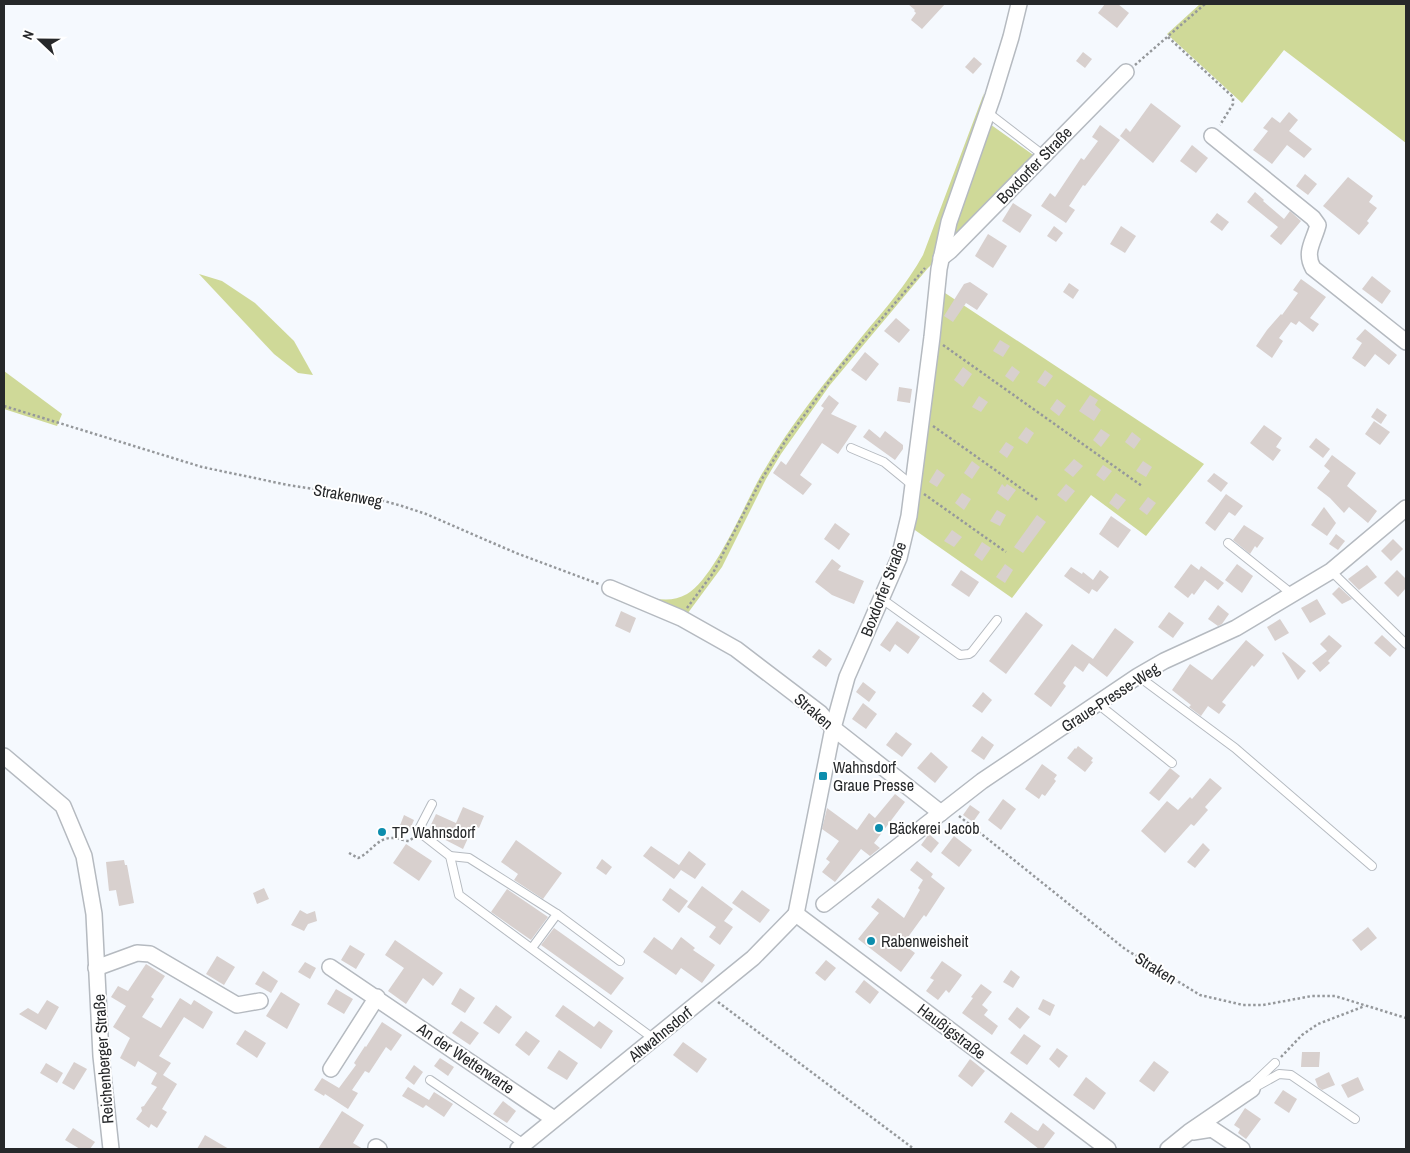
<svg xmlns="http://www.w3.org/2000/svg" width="1410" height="1153" font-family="'Archivo Narrow',sans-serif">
  <rect width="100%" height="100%" fill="#f5f9fe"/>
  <g fill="#cfd998">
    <path d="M1200,4h206v139l-122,-93 -42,53 -75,-69z"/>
    <path d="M984,93l-4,24 59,42 -111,109 -98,117 -49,69 -15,25 -44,88 -43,58 -65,-26 5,-13c22,8 45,21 68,8 27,-16 56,-86 72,-115 29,-52 68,-99 105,-145 21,-25 43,-50 59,-79z"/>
    <path d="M199,274l23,7 33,22 39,38 19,34 -15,-2 -24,-19z"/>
    <path d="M942,291l262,173 -58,72 -55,-41 -79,103 -100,-70z"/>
    <path d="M4,371l58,43 -5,12 -53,-17z"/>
  </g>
  <g fill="#d8d0ce">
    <path d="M908,4h37l-23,25 -11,-9 5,-7 -2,-2 1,-1z"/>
    <path d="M1105,4h13l11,9 -12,15 -19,-15z"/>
    <path d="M1083,52l9,7 -7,9 -9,-7z"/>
    <path d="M974,57l8,7 -9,10 -8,-7z"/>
    <path d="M1151,103l30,23 -28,37 -33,-27 6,-8 4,4z"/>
    <path d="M1289,112l9,8 -9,11 23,18 -8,9 -17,-13 -15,19 -19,-14 15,-19 -5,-3 9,-11 8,6z"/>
    <path d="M1100,125l20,15 -35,46 -2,-1 -14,21 6,4 -9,13 -25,-17 9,-13 5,4 26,-39 3,2 14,-19 -6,-4z"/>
    <path d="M1192,145l16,13 -12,15 -16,-12z"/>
    <path d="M1305,174l12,10 -9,11 -12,-9z"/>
    <path d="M1348,177l25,19 -4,6 8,6 -10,13 2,2 -10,12 -36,-29z"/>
    <path d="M1255,192l9,8 -1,1 21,18 6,-8 11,10 -20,24 -11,-9 8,-9 -31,-25z"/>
    <path d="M1013,203l19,12 -12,18 -18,-12z"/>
    <path d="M1217,213l12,9 -7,9 -12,-9z"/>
    <path d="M1054,226l9,7 -7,9 -9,-6z"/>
    <path d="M1121,226l15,10 -11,17 -15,-9z"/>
    <path d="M988,234l19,12 -14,22 -18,-12z"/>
    <path d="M1372,276l19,15 -9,13 -20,-15z"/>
    <path d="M1301,279l25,18 -16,21 9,6 -6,8 -14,-11 -3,4 -5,-3 -12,16 4,3 -11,17 -16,-12 11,-16 14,-16 1,1 16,-22 -5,-3z"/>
    <path d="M970,282l18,12 -11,16 -11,-7 -13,19 -9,-6 20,-32z"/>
    <path d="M1069,283l10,7 -6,9 -10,-7z"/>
    <path d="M896,318l14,12 -11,13 -15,-12z"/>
    <path d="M1365,329l32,26 -8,10 -14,-11 -10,13 -13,-9 10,-15 -6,-4z"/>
    <path d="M1000,340l10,6 -7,11 -10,-6z"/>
    <path d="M865,352l14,12 -13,17 -15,-11z"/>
    <path d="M1012,366l8,6 -7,10 -8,-6z"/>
    <path d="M963,367l9,7 -9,13 -9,-7z"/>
    <path d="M1045,370l8,6 -8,11 -8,-5z"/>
    <path d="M899,387l13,2 -2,14 -13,-2z"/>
    <path d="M829,395l10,8 -8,11 26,12 -19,28 -16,-11 -22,32 12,9 -9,11 -30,-22 8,-12 5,4 38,-57 -3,-2z"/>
    <path d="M1090,395l8,5 -3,5 6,5 -7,11 -15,-10z"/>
    <path d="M979,396l9,6 -7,10 -9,-5z"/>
    <path d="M1057,399l9,7 -7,10 -9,-7z"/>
    <path d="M1377,408l10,7 -6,9 -10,-7z"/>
    <path d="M1374,421l16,11 -10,13 -15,-11z"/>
    <path d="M1264,425l18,13 -6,9 5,3 -8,11 -23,-18z"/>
    <path d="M1026,427l8,6 -7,11 -9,-6z"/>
    <path d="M869,429l11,9 5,-7 18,14v4l-8,11 -32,-23z"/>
    <path d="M1101,429l9,6 -9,12 -8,-7z"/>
    <path d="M1132,432l9,7 -7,10 -9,-7z"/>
    <path d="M1316,438l14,11 -7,9 -14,-11z"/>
    <path d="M1006,442l8,5 -7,11 -8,-6z"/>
    <path d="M1332,455l24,18 -9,13 30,25 -9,12 -19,-16 -5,6 -14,-15 -13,-10 13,-17 -6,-5z"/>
    <path d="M1074,459l9,7 -10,11 -9,-7z"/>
    <path d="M972,461l8,6 -8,12 -8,-6z"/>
    <path d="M1143,461l9,6 -6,10 -10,-6z"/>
    <path d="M1103,465l9,6 -8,10 -8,-6z"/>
    <path d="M937,469l8,6 -8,12 -8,-5z"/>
    <path d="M1214,473l14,10 -7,9 -14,-11z"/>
    <path d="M1002,484l3,3 2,-3 9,6 -8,11 -11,-8z"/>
    <path d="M1066,484l9,7 -9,11 -9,-7z"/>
    <path d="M962,493l9,6 -7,11 -9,-7z"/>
    <path d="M1116,493l10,7 -8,10 -9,-7z"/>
    <path d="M1226,494l17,12 -8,10 -6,-4 -14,19 -10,-8z"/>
    <path d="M1148,497l8,6 -9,12 -8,-6z"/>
    <path d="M1324,507l12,16 -9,13 -16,-11z"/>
    <path d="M997,510l9,5 -6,11 -10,-5z"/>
    <path d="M1037,515l9,7 -23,31 -9,-6z"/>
    <path d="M1111,516l20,14 -13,18 -19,-14z"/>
    <path d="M835,523l15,11 -11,16 -15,-11z"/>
    <path d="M1244,525l20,13 -7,10 -2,-2 -5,8 -17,-14z"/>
    <path d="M952,530l10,7 -8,10 -10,-6z"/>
    <path d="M1336,534l9,7 -7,9 -9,-6z"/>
    <path d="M1393,539l10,10 -12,12 -10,-10z"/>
    <path d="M982,542l9,6 -9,13 -8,-6z"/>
    <path d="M832,559l9,7 -3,4 26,11 -10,23 -22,-9 -17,-13z"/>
    <path d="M1005,564l8,6 -8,13 -9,-6z"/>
    <path d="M1191,564l8,6 2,-4 23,17 -6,7 -13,-10 -11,15 -2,-2 -4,5 -14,-11z"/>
    <path d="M1237,564l16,12 -11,17 -17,-13z"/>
    <path d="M1367,565l10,12 -18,13 -11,-11z"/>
    <path d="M1071,567l11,7 1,-2 10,8 7,-10 9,7 -12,15 -5,-3 -3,5 -25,-18z"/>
    <path d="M961,570l18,12 -10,15 -18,-12z"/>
    <path d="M1397,570l9,9v9l-8,9 -14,-14z"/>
    <path d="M1339,587l13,12 -10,5 -10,-10z"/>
    <path d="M1317,599l9,15 -16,9 -9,-15z"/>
    <path d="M1218,605l11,9 -7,10 -4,2 -10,-7z"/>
    <path d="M621,611l15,7 -6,15 -15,-7z"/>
    <path d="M1026,612l17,13 -37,49 -17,-13z"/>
    <path d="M1169,612l15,11 -11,15 -15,-11z"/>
    <path d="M1280,619l9,14 -14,8 -8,-14z"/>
    <path d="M897,621l23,16 -12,17 -13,-10 -5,8 -10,-7z"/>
    <path d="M1115,628l19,14 -27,35 -18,-14 -6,9 -8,-6 -12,17 3,3 -15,21 -17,-13 38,-50 21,15z"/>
    <path d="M1329,635l13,11 -14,15 2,2 -10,9 -8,-9 15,-12 -7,-7z"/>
    <path d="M1382,635l15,14 -7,8 -16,-14z"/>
    <path d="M1246,640l18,15 -10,12 -2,-2 -30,37 4,3 -7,9 -11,-8 -7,10 -12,-9 2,-2 -19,-15 18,-26 22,16z"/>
    <path d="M819,649l13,10 -6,8 -14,-10z"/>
    <path d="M1283,652l23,19 -8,9 -16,-27z"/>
    <path d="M863,682l13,10 -7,10 -13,-10z"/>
    <path d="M983,692l9,8 -10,13 -10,-7z"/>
    <path d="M863,703l14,11 -11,15 -14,-10z"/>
    <path d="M896,732l16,12 -10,13 -16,-12z"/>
    <path d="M982,736l12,9 -10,15 -13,-9z"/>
    <path d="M1078,746l15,12 -2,3 2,1 -8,10 -18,-14 8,-10 1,1z"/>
    <path d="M931,752l17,15 -13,16 -18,-15z"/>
    <path d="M1042,764l15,11 -3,4 2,2 -11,15 -3,-2 -3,5 -14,-10z"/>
    <path d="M1170,768l10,8 -21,25 -10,-8z"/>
    <path d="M1210,778l12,10 -17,19 3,3 -14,16 -3,-2 -26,29 -24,-22 26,-30 11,9 12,-13 2,2z"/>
    <path d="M895,794l10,8 -31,41 6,5 -10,8 -9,-7 -26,33 -13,-10 8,-10 -4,-3 13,-18 -17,-12 5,-21 30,22 12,-17 6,5z"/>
    <path d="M1003,799l13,10 -15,21 -13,-10z"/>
    <path d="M970,805l10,7 -7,10 -10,-7z"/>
    <path d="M463,807l21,9 -5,12 -5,-3 -11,24 -35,-18 8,-17 20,9z"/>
    <path d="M404,815l10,5 -5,12 -10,-4z"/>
    <path d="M929,834l10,9 -8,10 -10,-8z"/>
    <path d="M954,836l18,14 -13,17 -18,-14z"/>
    <path d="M516,840l46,33 -19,26 -29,-19 4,-6 -17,-12z"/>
    <path d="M1203,843l7,7 -15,18 -8,-6z"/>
    <path d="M406,844l26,17 -13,20 -26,-18z"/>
    <path d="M651,846l28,19 10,-14 17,13 -11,15 -14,-9 -7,9 -31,-23z"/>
    <path d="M602,859l10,8 -6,8 -10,-7z"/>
    <path d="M124,860l1,5h2l7,38 -15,3 -3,-16 -7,1 -3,-29z"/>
    <path d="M917,861l16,13 -2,3 14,11 -19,29 -2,-2 -21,29 12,9 -14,19 -43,-33 21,-26 -8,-6 7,-9 26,20 16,-28 -2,-2 5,-8 -13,-10z"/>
    <path d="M702,886l31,23 -9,12 9,6 -13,18 -11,-8 7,-10 -29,-20z"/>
    <path d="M264,888l5,11 -12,5 -4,-11z"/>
    <path d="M670,888l18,13 -9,12 -17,-13z"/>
    <path d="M507,889l41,28 -17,23 -40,-28z"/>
    <path d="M742,890l28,20 -10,13 -28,-20z"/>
    <path d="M300,910l7,4 8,-3 2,10 -9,3 -4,7 -13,-6z"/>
    <path d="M1368,927l9,11 -16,13 -9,-11z"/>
    <path d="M554,928l70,50 -13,17 -70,-50z"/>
    <path d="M654,937l18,13 9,-13 14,11 -2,2 22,15 -13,18 -21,-15 -5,7 -33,-23z"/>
    <path d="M395,940l48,33 -10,13 -10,-8 -17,26 -18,-13 16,-23 -19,-13z"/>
    <path d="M350,945l15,9 -9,15 -15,-9z"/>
    <path d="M217,956l18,11 -11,18 -18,-11z"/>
    <path d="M826,960l10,8 -11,13 -10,-8z"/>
    <path d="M942,961l20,14 -13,18 -3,-3 -8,10 -12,-9 8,-11 -4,-2z"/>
    <path d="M305,962l11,6 -6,11 -12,-7z"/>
    <path d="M146,964l19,12 -14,21 3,2 -12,18 19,11 19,-30 11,7 3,-5 19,12 -10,17 -19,-12 -25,39 12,7 -8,12 14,9 -15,25 5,3 -10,16 -6,-4 -2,4 -13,-9 6,-8 -1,-4 3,-1 13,-19 -6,-3 6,-11 -19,-12 -3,6 -15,-9 10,-20 -17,-11 13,-21 -15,-9 7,-11 10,5z"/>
    <path d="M1011,970l9,7 -7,11 -10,-6z"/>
    <path d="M263,971l15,10 -7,12 -16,-9z"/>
    <path d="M864,980l15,12 -9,12 -15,-12z"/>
    <path d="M981,984l11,8 -10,13 6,5 -4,5 14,11 -6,9 -30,-22 11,-15 -2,-1z"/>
    <path d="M460,988l15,10 -10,15 -14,-9z"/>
    <path d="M336,989l17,10 -9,15 -17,-10z"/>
    <path d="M281,992l19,12 -13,25 -21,-13z"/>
    <path d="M1043,999l12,6 -5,11 -12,-7z"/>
    <path d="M47,1000l12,7 -13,23 -27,-16 9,-6 10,6z"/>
    <path d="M496,1005l16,12 -13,17 -16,-11z"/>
    <path d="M563,1005l31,22 5,-6 14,10 -12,18 -46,-33z"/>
    <path d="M1017,1007l13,10 -10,12 -12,-10z"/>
    <path d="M461,1021l18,12 -9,12 -18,-12z"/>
    <path d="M382,1022l20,13 -11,16 -5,-4 -17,26 -4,-2 -13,19 6,3 -10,16 -23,-15 -1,2 -10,-6 8,-12 17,10 17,-23 -2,-2 11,-17 1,1z"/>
    <path d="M245,1030l21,13 -9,15 -21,-14z"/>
    <path d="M526,1031l14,10 -11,15 -14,-11z"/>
    <path d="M1024,1034l17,12 -14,19 -17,-12z"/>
    <path d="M683,1042l24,17 -10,14 -24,-18z"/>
    <path d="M1057,1048l11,8 -9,12 -10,-9z"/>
    <path d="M559,1050l19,13 -11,17 -20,-12z"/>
    <path d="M1302,1052h18l-1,15h-18z"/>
    <path d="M440,1058l14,9 -6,9 -14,-10z"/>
    <path d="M970,1059l15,12 -13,16 -14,-11z"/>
    <path d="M1154,1061l15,11 -15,20 -15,-11z"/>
    <path d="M74,1062l13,7 -13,21 -12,-7z"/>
    <path d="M46,1063l17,10 -6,10 -17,-10z"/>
    <path d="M414,1065l9,7 -9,13 -9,-7z"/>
    <path d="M1329,1072l6,13 -13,5 -4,-3 -3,-8z"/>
    <path d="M1086,1077l20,16 -12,17 -21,-15z"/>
    <path d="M1358,1077l6,13 -16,8 -7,-13z"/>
    <path d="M408,1087l21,13 5,-8 19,12 -9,13 -18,-12 -3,3 -21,-12z"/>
    <path d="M1283,1090l14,9 -8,14 -15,-10z"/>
    <path d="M503,1101l13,10 -9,12 -14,-9z"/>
    <path d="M1245,1108l16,11 -15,20 -8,-6 2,-4 -6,-4z"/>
    <path d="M342,1111l22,14 -11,18 10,6h-45z"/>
    <path d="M1011,1112l23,17 4,2 5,-8 12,10 -12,16h-4l-35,-27z"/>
    <path d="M73,1128l22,14 -5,7h-10l-15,-9z"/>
    <path d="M205,1135l24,14h-32z"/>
  </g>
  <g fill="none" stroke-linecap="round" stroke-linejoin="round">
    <g stroke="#b5bac0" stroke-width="10">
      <g id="service">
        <path d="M987,112l56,43"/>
        <path d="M851,448l33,14 28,23"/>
        <path d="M1228,543l64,51"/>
        <path d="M1331,571l75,73"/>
        <path d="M882,599l78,56 9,-1 3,-2 25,-32"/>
        <path d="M1138,676l97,72 137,118"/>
        <path d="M1098,704l74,59"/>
        <path d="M432,804l-14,27 32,25 9,39 195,144"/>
        <path d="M450,856l19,2 88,56 -25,34"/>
        <path d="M557,914l63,47"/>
        <path d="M430,1080l94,64"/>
        <path d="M1252,1087l2,-4 21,-20"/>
        <path d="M1252,1089l27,-15 12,1 64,44"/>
      </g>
    </g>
    <g stroke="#b5bac0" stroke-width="18">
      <g id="minor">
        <path d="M1212,136l101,82 5,7c-4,16 -14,27 -5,43l93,74"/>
        <path d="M941,258l9,-7 176,-179"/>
        <path d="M610,588l71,30 55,31 84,64 13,15 108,85"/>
        <path d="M4,756l59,50 21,50 10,58 7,142 10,93"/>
        <path d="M824,904l158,-123 156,-105 26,-15 72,-33 95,-57 75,-63"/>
        <path d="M796,914l37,-186 14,-51 52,-119 10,-42 23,-179 7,-68 10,-47 44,-126 18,-59 8,-33"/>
        <path d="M796,914l312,235"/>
        <path d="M330,967l224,152"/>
        <path d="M96,968l41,-15 13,1 87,51 23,-4"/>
        <path d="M331,1069l46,-72"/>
        <path d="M1193,1132l19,-3 30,20"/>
        <path d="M376,1147l3,2"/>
        <path d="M518,1149l235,-191 43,-44"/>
        <path d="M1168,1149l21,-17 63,-43"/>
      </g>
    </g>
    <g stroke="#95989b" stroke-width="2.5" stroke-dasharray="2.5 2.5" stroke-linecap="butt">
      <path d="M1168,37l65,60v7l-13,21"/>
      <path d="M1135,65l70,-61"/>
      <path d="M943,345l199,141"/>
      <path d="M4,406l198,61 86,18 89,14 25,7 24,8 90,39 83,31"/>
      <path d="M933,426l106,75"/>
      <path d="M924,494l82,58"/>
      <path d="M687,608l26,-35 47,-91 26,-42 51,-69 88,-103"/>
      <path d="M959,816l166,133 75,46 43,10h20l49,-9h23l71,22"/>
      <path d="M349,853l9,5c13,-5 19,-21 35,-20 6,0 11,3 16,3l4,-3"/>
      <path d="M718,1002l196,147"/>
      <path d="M1281,1057l21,-22 16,-11 47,-18"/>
    </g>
    <use href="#service" stroke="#fff" stroke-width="8"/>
    <use href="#minor" stroke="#fff" stroke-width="15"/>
  </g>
  <g fill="#0c8dad" stroke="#fff" stroke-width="2">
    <rect x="818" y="771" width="10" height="10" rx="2.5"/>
    <circle cx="879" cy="828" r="5"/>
    <circle cx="382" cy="832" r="5"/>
    <circle cx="871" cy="941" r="5"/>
  </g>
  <g text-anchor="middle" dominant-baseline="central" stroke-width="4" stroke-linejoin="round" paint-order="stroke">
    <g font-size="16" fill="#26282a" stroke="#fff">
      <text transform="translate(1034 165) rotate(-46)">Boxdorfer Straße</text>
      <text transform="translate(348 495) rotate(10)">Strakenweg</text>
      <text transform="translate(883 589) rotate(-69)">Boxdorfer Straße</text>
      <text transform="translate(1110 697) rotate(-33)">Graue-Presse-Weg</text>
      <text transform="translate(814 711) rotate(41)">Straken</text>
      <text transform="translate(1156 968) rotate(32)">Straken</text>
      <text transform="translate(952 1031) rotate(37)">Haußigstraße</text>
      <text transform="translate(660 1034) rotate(-39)">Altwahnsdorf</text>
      <text transform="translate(466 1058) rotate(34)">An der Wetterwarte</text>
      <text transform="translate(103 1059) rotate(-94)">Reichenberger Straße</text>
    </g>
    <g font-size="16" fill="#26282a" stroke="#fff" text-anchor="start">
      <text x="833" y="767">Wahnsdorf<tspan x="833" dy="18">Graue Presse</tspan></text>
      <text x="889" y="828">Bäckerei Jacob</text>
      <text x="392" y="832">TP Wahnsdorf</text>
      <text x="881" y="941">Rabenweisheit</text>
    </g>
  </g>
  <rect width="1410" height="1153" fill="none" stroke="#26282a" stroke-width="10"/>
  <g transform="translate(40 40) rotate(292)" stroke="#ffffff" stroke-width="4" paint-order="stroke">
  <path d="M0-4L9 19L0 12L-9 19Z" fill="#26282a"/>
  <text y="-8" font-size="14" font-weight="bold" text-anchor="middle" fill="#26282a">N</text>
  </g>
</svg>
